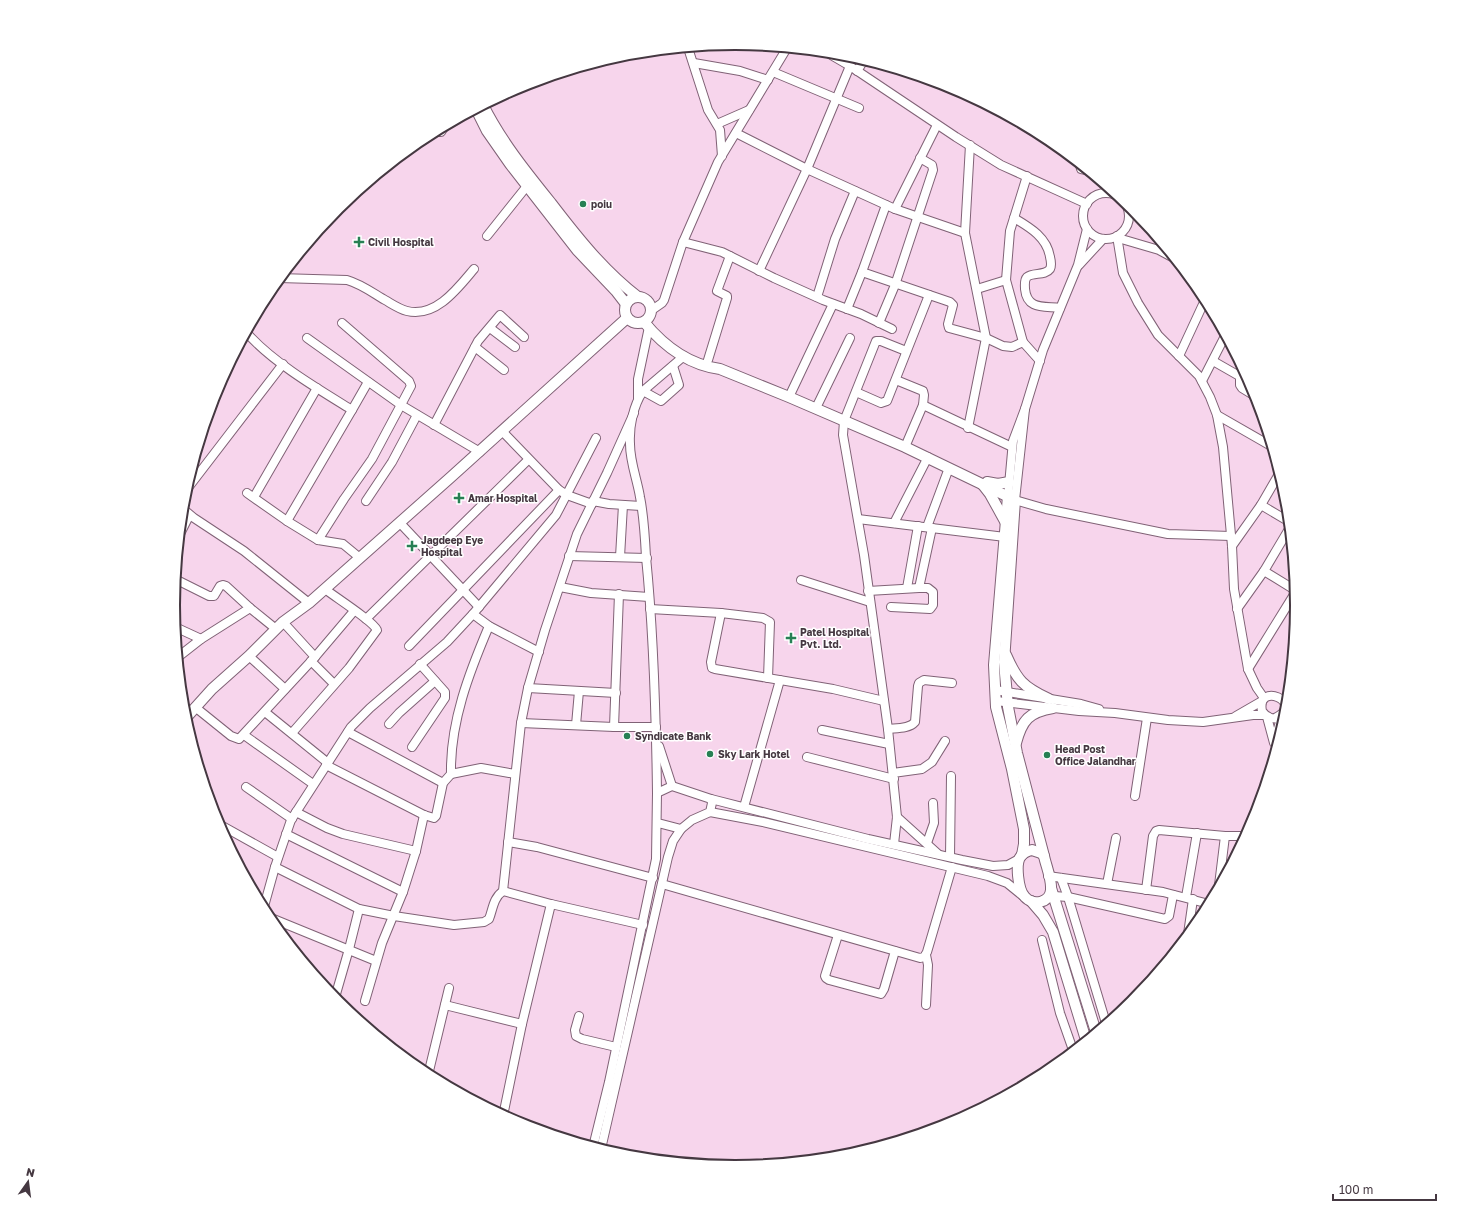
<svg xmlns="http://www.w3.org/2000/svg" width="1469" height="1210" font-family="'Golos Text',sans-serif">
  <rect width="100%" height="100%" fill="#f7d5ec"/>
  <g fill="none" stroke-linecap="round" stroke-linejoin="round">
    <g stroke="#806276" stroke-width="10">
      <g id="minor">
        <path d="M688,48l20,62 12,20 2,26"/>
        <path d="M826,52l24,14 106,71 45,28 86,39"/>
        <path d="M694,63l46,8 28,9"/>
        <path d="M857,71l7,-11"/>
        <path d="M773,72l86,36"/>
        <path d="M717,124l32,-14"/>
        <path d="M432,132h9l4,-6"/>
        <path d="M736,133l71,36 88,40 70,24"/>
        <path d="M1080,165l1,4 5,1"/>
        <circle cx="1106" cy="216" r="23"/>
        <path d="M886,205l-24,67 88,30 3,3 -5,19 1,4 37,10 17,8 9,1 11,-5 17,19"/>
        <path d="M895,209l42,-84"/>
        <path d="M1014,218c15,9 33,19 36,39 1,4 2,8 0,12 -5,7 -17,3 -23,8 -3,3 -2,8 -2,12 2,21 19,17 35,19"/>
        <path d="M487,236l40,-50 5,-3"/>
        <path d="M1117,236l6,37 15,30 20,32 41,41 11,21 7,18 6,32 9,99 2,43 14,80 9,19 7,10"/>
        <path d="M1118,238l41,12 13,7"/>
        <path d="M683,242l39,10 52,26 49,22 38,14 31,15"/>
        <path d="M1079,265l24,-26"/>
        <path d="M759,271l48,-102 43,-103"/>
        <path d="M279,278l68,2c14,4 26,13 38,20 7,4 14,9 22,11 29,7 51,-23 67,-42"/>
        <path d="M1006,280l4,-49 17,-55"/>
        <path d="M977,289l29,-9 17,62"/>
        <path d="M817,297l18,-58 20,-48"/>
        <path d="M847,309l15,-37"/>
        <path d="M652,310l10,-7 2,-3 19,-58 35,-80 69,-114"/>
        <path d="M879,323l16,-38 38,-115 -1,-5 -12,-7"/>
        <path d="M490,328l25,19"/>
        <path d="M246,332c26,30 72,57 106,78l-65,111"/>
        <path d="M307,338l94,67 79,47"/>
        <path d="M475,347l29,23"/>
        <path d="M1179,356l26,-56"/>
        <path d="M708,360l19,-62v-2l-10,-5 13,-35"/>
        <path d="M1213,361l28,16"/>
        <path d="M1244,371l-4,7v7l2,3 13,8"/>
        <path d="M896,380l27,11 1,4 -1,10"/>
        <path d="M1202,381l23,-45"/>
        <path d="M643,391l18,10 18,-16 -6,-19"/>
        <path d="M856,392l25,11 6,-2 42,-106"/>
        <path d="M789,397l44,-93"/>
        <path d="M638,398v-19l11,-52"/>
        <path d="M816,408l34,-70"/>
        <path d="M1025,409l-10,91 31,9 122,25 63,2"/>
        <path d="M352,410l16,-28"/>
        <path d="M1217,415l54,31"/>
        <path d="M434,425l44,-84 22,-26 24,22"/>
        <path d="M968,428l18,-90 -21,-105 5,-88"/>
        <path d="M502,431l57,59 8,5 25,9"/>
        <path d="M905,447l18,-42 89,42"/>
        <path d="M184,493l99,-129"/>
        <path d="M247,493l40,28 31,19 25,4 17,14"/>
        <path d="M1008,496l5,-55 12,-32 18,-59 35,-85 9,-36"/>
        <path d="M254,497l63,-109"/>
        <path d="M366,501l26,-39 25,-47"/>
        <path d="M593,501l16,3 32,2"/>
        <path d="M1261,505l27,16"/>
        <path d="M182,508l12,10 50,33 65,52"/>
        <path d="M858,519l147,18"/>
        <path d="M400,523l79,84"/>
        <path d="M894,523l34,-66"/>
        <path d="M927,527l22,-59"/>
        <path d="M179,536l10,-20"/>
        <path d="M318,540l26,-41 28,-40 39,-73 -2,-5 -67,-58"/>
        <path d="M1232,546l29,-41 18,-31"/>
        <path d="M569,556l78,2"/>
        <path d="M620,557l3,-52"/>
        <path d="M1264,571l31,19"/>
        <path d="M175,579l34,17h5l6,-10 3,-1 3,1 24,22 26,21"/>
        <path d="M801,580l69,22"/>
        <path d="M560,587l31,6 58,4"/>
        <path d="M907,588l11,-62"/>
        <path d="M919,588l13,-60"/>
        <path d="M868,591l51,-3h9l5,4v13l-3,4 -39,-2"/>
        <path d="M650,609l71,4 42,5 7,4 -2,56"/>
        <path d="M1237,609l27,-38 25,-42"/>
        <path d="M721,613l-10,49 1,6 3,1 118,20 51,12"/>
        <path d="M473,614l16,12 50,26"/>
        <path d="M366,619l162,-159"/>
        <path d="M283,622l32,35"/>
        <path d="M489,626c-20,47 -39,96 -38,148l30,-6 34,6"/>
        <path d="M175,627l26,12"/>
        <path d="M409,646l150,-156"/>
        <path d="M249,656l36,33"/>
        <path d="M178,657l23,-18 49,-31"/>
        <path d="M311,661l23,23"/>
        <path d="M1248,669l47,-76"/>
        <path d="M528,688l88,5"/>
        <path d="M995,690l86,14 18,5"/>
        <path d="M996,701l83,10 36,2 53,7 35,2 50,-7h11"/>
        <path d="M195,707l36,29 8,3 76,-82 39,-46"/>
        <path d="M265,712l63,51"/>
        <path d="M1236,716l26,-15"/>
        <path d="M1267,717l7,26"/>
        <path d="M1275,718c31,-16 -19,-37 -13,-7 5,8 13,8 22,8"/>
        <path d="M521,723l93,4h42"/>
        <path d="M389,724l10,-11 36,-32"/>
        <path d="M576,725l3,-34"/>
        <path d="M614,727l5,-133"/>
        <path d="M888,729c8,-1 21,0 27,-7l3,-36 1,-3 5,-3 28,3"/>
        <path d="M822,730l67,14"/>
        <path d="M348,732l95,51"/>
        <path d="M292,733l57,-65 28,-38c-4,-9 -42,-33 -52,-41"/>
        <path d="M244,735l69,49"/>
        <path d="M659,746l13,40"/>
        <path d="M1276,746v-11l6,-19"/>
        <path d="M412,747l33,-49v-6l-25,-28"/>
        <path d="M807,757l87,22"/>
        <path d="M326,765l98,50 10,3 2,-2 7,-33 8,-9"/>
        <path d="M893,773l29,-4 10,-7 13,-21"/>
        <path d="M246,787l46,32"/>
        <path d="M657,793c-1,-78 -3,-157 -11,-236 -1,-20 -2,-40 -6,-60 -3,-18 -10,-35 -10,-53 -1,-17 3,-38 13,-53l41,-35"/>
        <path d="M1135,796l12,-78"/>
        <path d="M711,799l157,40 94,21 31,6 15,-1 11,-6"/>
        <path d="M744,807l36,-127"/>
        <path d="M296,812l31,16 16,6 73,17"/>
        <path d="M710,812l53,10 225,54 19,7 16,13"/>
        <path d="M897,817l41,37"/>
        <path d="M217,823l61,34"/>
        <path d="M286,834l117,58"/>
        <path d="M508,842l29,5 116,31"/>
        <path d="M927,843l7,-20 -1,-20"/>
        <path d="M894,844l3,-27 -9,-88 -24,-174 -21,-120 1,-14 32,-80h5l25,10"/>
        <path d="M950,857l1,-81"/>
        <path d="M275,867l84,42 35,7 60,9 30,-3 5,-3c4,-10 4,-21 14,-28l18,-168 7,-35 17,-58 32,-96 30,-61 27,-60"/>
        <path d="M1048,876l115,16 46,12"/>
        <path d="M1061,878l7,19 38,126"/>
        <path d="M662,884l258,74 4,-1 3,-5 25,-85"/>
        <path d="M1107,884l9,-46"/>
        <path d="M1219,885l6,-49"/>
        <path d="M1146,890l7,-54 3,-5 3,-1 66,6h20"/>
        <path d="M503,891l48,13 92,21"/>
        <path d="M1054,896l14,1 97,22 4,-3 4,-21"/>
        <path d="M1186,897l11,-64"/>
        <path d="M263,910l12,-43 16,-47 60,-93 19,-19 77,-66 26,-28 83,-99 40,-77"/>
        <path d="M266,916l110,45"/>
        <path d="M1188,934l5,-35"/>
        <path d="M838,935l-13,41 1,2 3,2 52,14 3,-5 11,-38"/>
        <path d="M1042,940l18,73 13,37"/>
        <path d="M926,955l2,10 -2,40"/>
        <path d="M325,988l11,6 -2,5"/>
        <path d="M336,994l13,-45 10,-40"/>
        <path d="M365,1001l17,-58 21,-51 13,-41 8,-36"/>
        <path d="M445,1005l77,19"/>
        <path d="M579,1016l-4,14 1,6 6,3 34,8"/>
        <path d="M428,1075l21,-87"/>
        <path d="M503,1116l19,-92 29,-120"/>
        <path d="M593,1147l16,-65 47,-223 1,-66 15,-7 39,13 1,4 -2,9 -18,8 -11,9 -23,-6"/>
        <path d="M601,1149l67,-292 5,-16 8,-12"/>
      </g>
    </g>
    <g stroke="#806276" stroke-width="12">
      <g id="major">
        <path d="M483,105c18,36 43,67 68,98 26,34 53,68 87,94"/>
        <path d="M476,109l11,22 23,33 67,86 39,41 10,13"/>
        <circle cx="638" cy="310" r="13"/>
        <path d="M644,322c19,23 45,43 76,47l69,28 116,50 110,53 -11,162 4,45 9,46 27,103"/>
        <path d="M987,482l11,2 11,-2"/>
        <path d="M983,485l7,9 16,29"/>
        <path d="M1008,496l-14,169 2,42 16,62 12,60v15l-2,11"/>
        <path d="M1006,655c11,25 17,32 43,44"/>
        <path d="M185,719l27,-30 37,-33 34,-34 26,-19 142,-126 176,-159"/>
        <path d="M1016,743c6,-23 13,-31 37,-35"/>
        <path d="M1032,850l9,3 3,3c2,10 8,23 7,34 -1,13 -18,16 -26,7 -7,-7 -10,-34 -4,-41 3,-4 7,-5 11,-6z"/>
        <path d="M1051,888l45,144"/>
        <path d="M1031,901l12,14 10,17 33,108"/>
      </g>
    </g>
    <use href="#minor" stroke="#fff" stroke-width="8"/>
    <use href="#major" stroke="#fff" stroke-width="10"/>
  </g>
  <g fill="#278054" stroke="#fff" stroke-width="1.5">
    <circle cx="583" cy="204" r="4"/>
    <path d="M357 236h4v4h4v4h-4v4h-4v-4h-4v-4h4z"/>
    <path d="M457 492h4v4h4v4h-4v4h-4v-4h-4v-4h4z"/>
    <path d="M410 540h4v4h4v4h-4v4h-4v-4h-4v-4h4z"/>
    <path d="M789 632h4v4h4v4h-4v4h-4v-4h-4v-4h4z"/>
    <circle cx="627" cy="736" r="4"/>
    <circle cx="710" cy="754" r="4"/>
    <circle cx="1047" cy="755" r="4"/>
  </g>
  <g text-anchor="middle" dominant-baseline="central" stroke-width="3" stroke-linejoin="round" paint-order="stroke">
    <g font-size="10" font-weight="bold" fill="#453841" stroke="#fff" text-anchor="start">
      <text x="591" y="204">poiu</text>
      <text x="368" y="242">Civil Hospital</text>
      <text x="468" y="498">Amar Hospital</text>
      <text x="421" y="540">Jagdeep Eye<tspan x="421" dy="12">Hospital</tspan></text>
      <text x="800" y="632">Patel Hospital<tspan x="800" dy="12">Pvt. Ltd.</tspan></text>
      <text x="635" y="736">Syndicate Bank</text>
      <text x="1055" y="749">Head Post<tspan x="1055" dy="12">Office Jalandhar</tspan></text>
      <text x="718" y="754">Sky Lark Hotel</text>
    </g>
  </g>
  <path d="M0 0H1469V1210H0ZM180 605a555 555 0 1 1 1110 0a555 555 0 1 1-1110 0Z" fill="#fff" fill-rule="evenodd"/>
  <path fill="none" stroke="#453841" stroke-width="2" d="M180 605a555 555 0 1 1 1110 0a555 555 0 1 1-1110 0Z"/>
  <g transform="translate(28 1182) rotate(14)" stroke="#ffffff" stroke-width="3" paint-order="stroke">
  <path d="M0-3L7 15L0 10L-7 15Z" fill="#453841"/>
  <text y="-6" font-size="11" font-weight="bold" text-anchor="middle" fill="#453841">N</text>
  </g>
  <path d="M1333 1194v6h103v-6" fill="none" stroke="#453841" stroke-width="2"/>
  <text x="1339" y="1194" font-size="12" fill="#453841" stroke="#ffffff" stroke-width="3" paint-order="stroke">100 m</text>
</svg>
